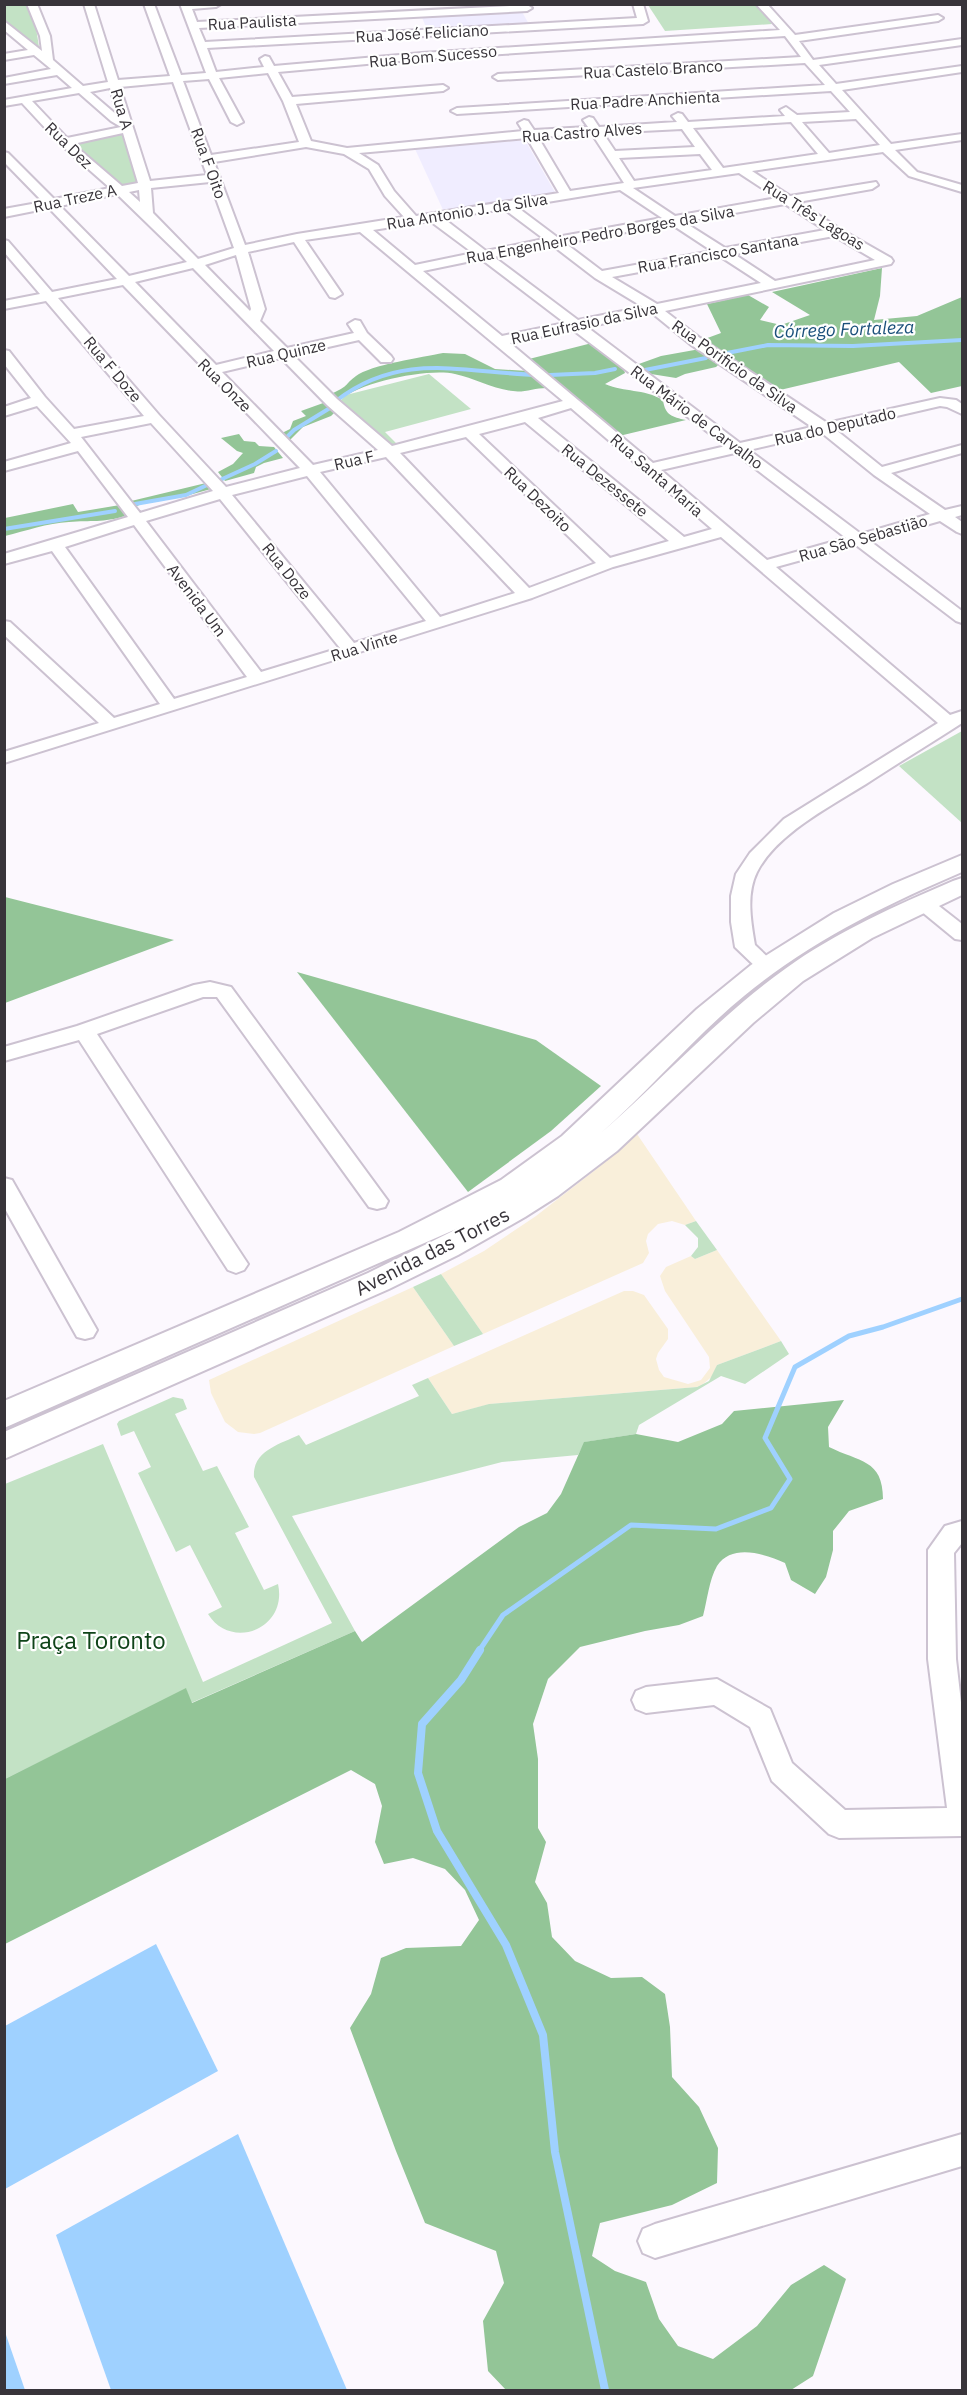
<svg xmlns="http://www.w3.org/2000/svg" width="967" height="2395" font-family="'IBM Plex Sans',sans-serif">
  <rect width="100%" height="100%" fill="#fcf8fe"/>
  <g fill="#f9efda">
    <path d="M637,1134l59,87 -11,4 -13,-4 -14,3 -10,10 -2,7 3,12 -6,10 -160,71 -42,-60 43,-23 52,-35 63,-49z"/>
    <path d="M717,1250l64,91 -64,24 -3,10 -11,9 -6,3 -207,17 -38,10 -24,-36 196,-87h9l11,4 24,34v10l-10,14 -2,6 3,11 5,7 24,7 13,-4 9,-12 -1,-11 -44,-66 -5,-15 6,-9 25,-11 4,3z"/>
    <path d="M413,1287l41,59 -194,87 -6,1 -16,-2 -13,-10 -14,-29 -2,-13z"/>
  </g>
  <g fill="#f0edff">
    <path d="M521,10l9,16 -102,6 -7,-17z"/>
    <path d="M525,140l31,54 -112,18 -29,-63z"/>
  </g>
  <g fill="#c3e2c5">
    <path d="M5,5h24l7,23 4,25 -35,-31z"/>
    <path d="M648,5h108l16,19 -107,7z"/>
    <path d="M124,132l16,52 -21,3 -49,-44z"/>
    <path d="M429,374l42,35 -86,23 15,15 -10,-1 -51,-44 7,-7z"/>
    <path d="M962,731v92l-63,-57z"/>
    <path d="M696,1221l21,29 -22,9 -4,-3 7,-9v-9l-13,-13z"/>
    <path d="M441,1274l42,60 -29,12 -41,-59z"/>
    <path d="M781,1341l8,13 -44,30 -24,-8 -82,49 -3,9 -51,8 -7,13 -76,7 -210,54 63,115 -164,72 -5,-14 -181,90v-295l98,-40 100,238 129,-59 -78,-146c-2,-26 26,-33 45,-42l7,10 113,-49 -7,-11 16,-7 24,36 37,-10 208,-17 12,-6 8,-16z"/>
    <path d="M173,1397l10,2 4,10 -12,5 28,57 14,-5 32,61 -14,6 29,57 14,-6c10,45 -47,67 -70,30l14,-7 -32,-62 -14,7 -38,-79 13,-6 -17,-36 -13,5 -4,-12 2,-3z"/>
  </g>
  <g fill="#93c597">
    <path d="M882,268l-2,28 -6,24 43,-4 45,-19v89l-31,7 -32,-31 -119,28 -78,-50 19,-7 -14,-29 41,-9 21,12 -9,13 21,5 29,-10 -38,-23z"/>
    <path d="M592,343l31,24 2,6 -20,11c21,9 37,4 58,16 2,15 9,17 23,20l-67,16 -90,-77z"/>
    <path d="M700,349l21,13 -5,5 -31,7 -9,4 -25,-4 -15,-9 25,-9z"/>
    <path d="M443,353l22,1 30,15 33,2 21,17c-12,-1 -25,5 -36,3 -20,-2 -39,-13 -58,-17 -27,-6 -94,8 -115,26l-7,-7c16,-7 12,-9 23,-17 14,-11 67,-19 87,-23z"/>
    <path d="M326,402l10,9 -5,5 -28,11 -16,16 -9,-8 12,-6 3,-8 13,-5 -5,-5z"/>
    <path d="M239,434l5,7 11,1 4,4 15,1 9,11 -19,5 -8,4 -2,6 -29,8 -7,-9 15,-8 10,-11 -6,-2 -16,-13z"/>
    <path d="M206,483l5,6 -29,8 -40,7 -10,4 -5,-6z"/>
    <path d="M73,504l5,8 42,-7 5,11c-22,7 -34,4 -56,6 -22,1 -43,9 -64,14v-18z"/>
    <path d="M5,897l169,43 -169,63z"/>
    <path d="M297,972l239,68 65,46 -50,45 -83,61z"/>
    <path d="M844,1400l-16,27 1,20c30,15 54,12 54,52l-34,12 -16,20v19l-7,27 -11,17 -24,-14 -6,-17c-20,-9 -53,-20 -68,3 -8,14 -10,35 -14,50l-24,9 -34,6 -65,16 -32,32 -15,45 5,35v69l8,14 -11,40 12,21 5,34 23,24 36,17 31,-1 23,17 5,33 2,50 27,30 19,41 -1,35 -45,22 -72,18 -8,33 23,15 31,11 13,37 19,27 35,13 44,-33 34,-41 33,-20 22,14 -33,97 -22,14h-285l-18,-19 -5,-50 21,-38 -8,-32 -71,-28 -29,-72 -46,-123 21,-34 10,-36 25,-10 55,-2 18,-26 -14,-30 -20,-21 -32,-11 -29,6 -9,-22 7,-36 -7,-22 -24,-14 -346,174v-165l181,-91 6,15 163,-72 7,11 157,-115 28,-14 14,-19 23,-52 52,-8 42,8 44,-18 12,-13z"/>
  </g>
  <g fill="#9fd1ff">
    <path d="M156,1944l62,127 -213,118v-163z"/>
    <path d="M238,2134l109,256h-236l-55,-155z"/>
    <path d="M5,2332l20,58h-20z"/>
  </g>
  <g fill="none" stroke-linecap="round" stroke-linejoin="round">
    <g stroke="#9fd1ff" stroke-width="4">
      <path d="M727,353l41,-8 85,1 109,-6"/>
      <path d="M645,370l61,-12"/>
      <path d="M550,375l45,-2 20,-4"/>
      <path d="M336,401c66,-51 128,-28 203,-26"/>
      <path d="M284,440l10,-10 36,-22"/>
      <path d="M220,480l35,-16 21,-13"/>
      <path d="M135,504l51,-9 21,-10"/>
      <path d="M4,529l111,-18"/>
    </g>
    <path stroke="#9fd1ff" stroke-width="5" d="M479,1651l24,-36 128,-90 85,4 55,-21 19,-29 -25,-41 30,-71 54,-31 34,-9 79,-28"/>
    <path stroke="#9fd1ff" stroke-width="8" d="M480,1650l-19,30 -39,44 -4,49 19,58 69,114 37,90 12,117 50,238"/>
    <g stroke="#ccc2d1" stroke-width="4">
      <g id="minor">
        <path d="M27,4h10l13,32 3,24 30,26 25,-4 -24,-78h10l24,76 52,-4 -26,-72h10l27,71 25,-2 -26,-69h41l-5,3 -24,2 5,13 330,-17 5,3 -5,3 -328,17 6,14 432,-24 -4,-14h10l5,17 -5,3 -436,24 9,24 48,-5 -4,-8 5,-3 4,1 5,9 148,-13 358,-23 -24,-26h11l28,31 143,-20 5,3 -5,3 -139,20 14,19 149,-21v6l-143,20 17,19 126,-18v6l-120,18 49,54 71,-10v6l-67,10 22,22 45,13v7l-53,-16 -26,-24 -131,19 38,25 86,-14 2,3 -6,4 -74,13 42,27 51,29 2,3 -2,3 -226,47 35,27 127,85 113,-25 16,2 6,4v10l-15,-7 -7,-1 -104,24 46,37 80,-22v8l-71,20 54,37 17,-4v9l-7,2 7,5v12l-5,-2 -17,-11 -70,20 92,70v12l-6,-2 -100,-76 -80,22 174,148 12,-4v12c-31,20 -64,40 -96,61 -35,22 -90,50 -109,88 -11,22 -6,50 -2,73l21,20 -3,5 -7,2 -7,-2 -24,-23 -4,-25v-26l5,-22 14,-21 34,-34 154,-96 -217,-186 -108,30 -81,31 -528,165v-11l95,-29 -95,-88v-14l6,1 104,96 46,-14 -108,-153 -48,13v-10l124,-37 -50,-66 -74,20v-9l67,-19 -34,-37 -33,10v-9l27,-9 -27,-34v-14l5,1 36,46 29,32 70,-13 -98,-115 -42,8v-8l36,-7 -36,-42v-12l4,1 44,51 65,-13 -68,-71 -45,9v-8l39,-7 -39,-40v-10l4,1 46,46 56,-11 -50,-44 -38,-41 -18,3v-6l68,-12 -15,-13 -53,9v-6l47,-9 -17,-14 -30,5v-6l24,-4 -24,-20v-9l38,30 -2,-15zM785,36l16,21 -303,17 -5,3 5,3 307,-17 20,22 -368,23 -6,3 6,3 374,-23 19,21 -53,3 -11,-8 -6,3 5,6 -97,6 -6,-8 -4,-1 -6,3 5,6 -78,5 -6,-9 -4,-1 -6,3 5,7 -54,3 -6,-9 -4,-1 -6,3 5,8 -176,17 -36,-7 -15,-37 147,-13 5,-3 -5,-3 -151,12 -14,-25 144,-13zM268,73l15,28 16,41 -88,13 -28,-74 26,-2 22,43 6,3 6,-3 -24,-44zM173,82l34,93 -57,6 -30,-94zM110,88l8,28 -28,-24zM79,93l32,28 10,6 -54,11 -35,-37zM856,119l24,26 -51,8 -27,-31zM791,122l27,32 -95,14 -30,-40zM682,129l13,18 -80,4 -12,-18zM123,133l15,50 -16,3 -49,-42zM592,134l32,49 -54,8 -32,-54zM527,138l32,55 -143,23 -22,-25 -16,-26 -19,-12zM306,147l38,7 25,15 16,27 19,21 -107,17 -52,11 -31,-83zM700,154l12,16 -78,11 -15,-23zM739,173l38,25 -102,18 -42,-28zM210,182l24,66 -36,11 -45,-46 -2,-25zM139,190l1,12 -11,-10zM620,190l42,28 -105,19 -40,-30zM117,194l70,68 -58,14 -69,-70zM785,204l40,26 -100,18 -41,-26zM504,209l40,30 -58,12 -43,-33zM430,221l43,32 -58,12 -42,-35zM671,224l41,27 -110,20 -37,-28zM360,232l203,169 -171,45 -55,-47 -44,-44 66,-15 22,22h10l2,-3 -2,-3 -24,-23 -7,-12 -5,-1 -7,4 6,9 -67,15 -27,-27 5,-12 -17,-57 46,-10 36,55 5,1 7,-4 -37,-54zM834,236l41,24 -100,21 -41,-27zM552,245l43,33 48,29 -65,13 -84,-63zM236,255l15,54 -1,2 -45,-46zM721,257l40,26 -104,21 -45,-27zM481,259l84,64 -63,13 -79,-65zM193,268l81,83 -58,14 -81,-83zM123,285l177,183 -74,19 -67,-72 -101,-117zM652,313l38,31 122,83 -72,16 -153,-116zM573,330l153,116 -73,17 -143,-120zM281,358l46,47 51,45 -65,15 -91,-93zM571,408l141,121 -28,8 -146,-119zM525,422l144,119 -59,17 -131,-124zM151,423l62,68 -73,22 -59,-76zM822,433l52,42 56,39 -69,20 -112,-84zM466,437l130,126 -67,25 -129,-135zM735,453l111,85 -79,22 -106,-90zM386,457l129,136 -75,24 -120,-145zM307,476l119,145 -72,22 -122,-148zM220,499l120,149 -79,24 -115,-151zM134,525l113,152 -73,22 -109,-152z"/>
        <path d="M923,897l7,2 32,25v16l-7,-1 -39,-32 -3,-4 3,-4z"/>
        <path d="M210,982l21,5 157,214 -3,6 -8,2 -8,-2 -152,-210h-14l-106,37 147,224 4,6 -4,6 -8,3 -8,-3 -149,-230 -75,21v-14l73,-21 117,-41z"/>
        <path d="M4,1178l8,2 81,143 4,7 -4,7 -8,2 -8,-2 -73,-130z"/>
        <path d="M962,1521v22l-8,10 2,106 6,52v125l-123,2 -10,-4 -57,-53 -22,-54 -36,-22 -68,8 -10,-4 -4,-9 4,-9 10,-4 71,-8 53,30 22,54 53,47 102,-2 -19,-149v-109l17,-24z"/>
        <path d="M962,2134v32l-307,92 -12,-5 -5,-12 5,-12 12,-5z"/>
      </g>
    </g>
    <g stroke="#ccc2d1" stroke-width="4">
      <path id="major" d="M962,855v17c-77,33 -153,70 -218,124 -51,42 -93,93 -143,137 62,-54 117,-116 184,-164 51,-37 110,-63 168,-88l9,-3v17l-90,43 -69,43 -50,42 -136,128 -59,45 -33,21 -67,38 -69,34 -385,170v-27l364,-159 95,-47 -459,202v-27l395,-169 102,-52 61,-44 135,-127 54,-44 83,-52 59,-29z"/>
    </g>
    <use href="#minor" fill="#fff" fill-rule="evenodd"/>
    <use href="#major" fill="#fff" fill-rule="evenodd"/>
  </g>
  <g text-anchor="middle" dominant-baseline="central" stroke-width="4.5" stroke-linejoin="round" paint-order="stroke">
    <g font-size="16" fill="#38343a" stroke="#fff">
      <text transform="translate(252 22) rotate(-3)">Rua Paulista</text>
      <text transform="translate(422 33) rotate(-3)">Rua José Feliciano</text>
      <text transform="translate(433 56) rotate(-5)">Rua Bom Sucesso</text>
      <text transform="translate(653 69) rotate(-3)">Rua Castelo Branco</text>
      <text transform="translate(645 100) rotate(-3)">Rua Padre Anchienta</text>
      <text transform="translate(122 109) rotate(74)">Rua A</text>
      <text transform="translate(582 132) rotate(-4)">Rua Castro Alves</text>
      <text transform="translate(69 145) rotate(44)">Rua Dez</text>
      <text transform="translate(209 163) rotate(70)">Rua F Oito</text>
      <text transform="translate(75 198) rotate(-12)">Rua Treze A</text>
      <text transform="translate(467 211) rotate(-9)">Rua Antonio J. da Silva</text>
      <text transform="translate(814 215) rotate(32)">Rua Três Lagoas</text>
      <text transform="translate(600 234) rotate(-10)">Rua Engenheiro Pedro Borges da Silva</text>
      <text transform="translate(718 253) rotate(-10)">Rua Francisco Santana</text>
      <text transform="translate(584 323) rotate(-12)">Rua Eufrasio da Silva</text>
      <text transform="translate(286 353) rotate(-13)">Rua Quinze</text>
      <text transform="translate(735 366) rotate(35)">Rua Porificio da Silva</text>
      <text transform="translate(113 369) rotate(50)">Rua F Doze</text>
      <text transform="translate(225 385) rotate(45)">Rua Onze</text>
      <text transform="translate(697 417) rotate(37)">Rua Mário de Carvalho</text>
      <text transform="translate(835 426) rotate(-13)">Rua do Deputado</text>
      <text transform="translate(354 460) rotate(-13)">Rua F</text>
      <text transform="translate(657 475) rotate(41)">Rua Santa Maria</text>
      <text transform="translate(605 480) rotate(39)">Rua Dezessete</text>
      <text transform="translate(538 499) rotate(44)">Rua Dezoito</text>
      <text transform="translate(863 538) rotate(-16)">Rua São Sebastião</text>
      <text transform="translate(287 571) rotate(51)">Rua Doze</text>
      <text transform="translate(197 600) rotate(53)">Avenida Um</text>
      <text transform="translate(364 646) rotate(-17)">Rua Vinte</text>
    </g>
    <g font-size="18" font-style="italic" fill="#1b507b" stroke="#fff">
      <text transform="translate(844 329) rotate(-2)">Córrego Fortaleza</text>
    </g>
    <g font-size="20" fill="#38343a" stroke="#fff">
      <text transform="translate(432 1251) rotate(-27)">Avenida das Torres</text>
    </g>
    <g font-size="24" fill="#0f4419" stroke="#fff">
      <text x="91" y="1640">Praça Toronto</text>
    </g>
  </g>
  <rect width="967" height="2395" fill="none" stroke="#38343a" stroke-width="12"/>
</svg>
